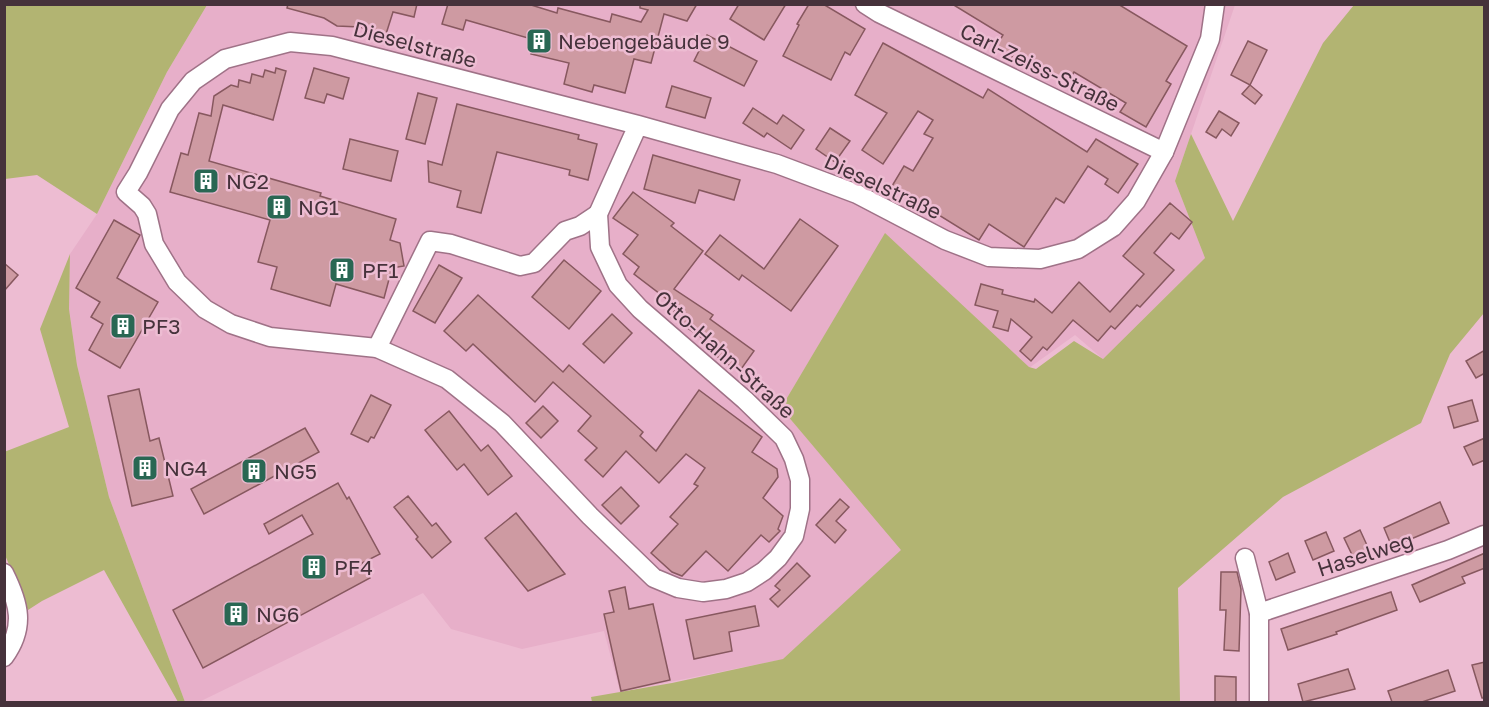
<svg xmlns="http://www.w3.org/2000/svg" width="1489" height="707" font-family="'Golos Text',sans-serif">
  <rect width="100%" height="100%" fill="#edbcd2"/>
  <path fill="#e7afc9" d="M207,5h1028l-60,176 30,77 -102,101 -28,-24 -46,33 -144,-134 -104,174 121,142 -118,109 -164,33 -16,-61 -82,18 -71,-20 -28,-36 -224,109h-14l-76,-205 -32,-132 -8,-56 1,-55 27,-40 70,-142z"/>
  <g fill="#b2b472">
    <path d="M4,5h203l-40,67 -70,142 -60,-39 -32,4z"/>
    <path d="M1354,5h130v308l-34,41 -29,69 -138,74 -105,91 2,114h-588l-1,-5 81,-14 111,-24 118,-109 -120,-142 104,-175 144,134 7,2 38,-28 29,18 102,-101 -30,-77 16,-47 42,87 90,-178z"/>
    <path d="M70,254l-1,55 8,56 32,132 76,205h-7l-74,-132 -62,31 -14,9 -23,-55 -1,-103 65,-25 -29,-98z"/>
  </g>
  <g fill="#ce9aa2" stroke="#87585f" stroke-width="1.5">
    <path d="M288,4h129l-3,13 -21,-5 -7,22 -26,-7 -23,-1 -13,-8 -37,-10z"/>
    <path d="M448,4h80l29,9 1,-5 52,14 2,-8 29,8 7,-12 -8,-2v-4h57l-10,17 -23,-7 -13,49 -17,-4 -9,34 -31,-8 -2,7 -28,-8 5,-21 -38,-9 4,-14 -69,-20 -3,10 -21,-6z"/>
    <path d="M739,4h47l-22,36 -34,-21z"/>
    <path d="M809,4h14l42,25 -15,26 -5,-3 -14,28 -48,-24 16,-31 -2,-1z"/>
    <path d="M952,4h166l69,42 -21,35 5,3 -25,43 -26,-15 6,-9 -52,-31 -8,13 -52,-32 -3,5 -16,-10 8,-13z"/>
    <path d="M707,35l50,26 -13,25 -50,-25z"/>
    <path d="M1248,41l19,9 -17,35 -19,-10z"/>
    <path d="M883,43l100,55 5,-9 99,63 9,-13 42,25 -20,29 -13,-9 3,-5 -20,-13 -24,37 -8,-5 -32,49 -35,-23 -10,16 -87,-54 12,-20 9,5 20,-33 -9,-4 9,-14 -15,-9 -35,53 -21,-14 25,-37 -32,-18z"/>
    <path d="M276,68l10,3 -13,49 -50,-15 -14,56 112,32 -1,3 76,23 -6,21 10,3 4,23 -12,2 -8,30 -48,-14 -6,22 -59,-17 6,-22 -19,-5 12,-42 -100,-28 11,-39 7,2 11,-42 12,3 3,-20 17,-11 7,2 1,-7 11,3 2,-9 11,3 2,-7 10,3z"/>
    <path d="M314,68l35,10 -6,21 -16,-5 -3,9 -19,-5z"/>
    <path d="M1250,85l12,10 -7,9 -13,-10z"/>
    <path d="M672,86l39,12 -6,20 -39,-11z"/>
    <path d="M418,93l19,5 -12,46 -19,-5z"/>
    <path d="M457,104l122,31 -1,4 19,5 -9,36 -19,-5 1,-5 -73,-18 -16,61 -24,-6 4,-16 -32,-9 -1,-21 14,4z"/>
    <path d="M753,108l24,16 6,-9 21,15 -13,19 -24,-16 -3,4 -21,-14z"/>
    <path d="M1219,111l20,12 -8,13 -9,-7 -6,9 -10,-6z"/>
    <path d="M830,128l20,13 -15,21 -19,-13z"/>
    <path d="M350,139l48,12 -7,30 -48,-12z"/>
    <path d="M653,155l87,25 -6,20 -35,-10 -4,13 -51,-14z"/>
    <path d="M633,192l41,31 -3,3 32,25 -29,38 39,26 -3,4 44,32 -15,21 -28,-20 3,-6 -43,-29 6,-10 -43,-33 5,-7 -16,-13 15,-19 -25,-17z"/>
    <path d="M1170,203l22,19 -13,17 -8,-6 -17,20 20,17 -34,37 -3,-2 -22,24 -4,-3 -13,15 -25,-21 -26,30 -4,-3 -12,14 -11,-10 12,-14 -21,-18 -3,12 -15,-4 5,-16 -23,-6 6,-21 22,6 -1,4 32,8 1,-3 17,14 27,-31 31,30 34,-38 -21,-18z"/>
    <path d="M800,219l38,27 -47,65 -49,-36 -3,5 -34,-26 15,-19 44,34z"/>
    <path d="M114,220l26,15 -23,43 41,24 -38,66 -31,-18 14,-26 -12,-7 9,-15 -24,-14z"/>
    <path d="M564,260l37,31 -32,38 -37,-32z"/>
    <path d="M4,263l14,12 -14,16z"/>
    <path d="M439,265l23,13 -27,45 -22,-12z"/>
    <path d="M478,295l85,77 6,-7 74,67 -3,4 16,15 43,-61 63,47 -10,15 25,17 1,8 -15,21 20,18 -5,13 2,2 -11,11 -8,-7 -33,36 -22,-20 -24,25 -10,-4 -21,-19 27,-29 -8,-7 28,-31 -4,-2 11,-16 -19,-14 -27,29 -33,-32 -23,26 -18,-17 12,-12 -19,-17 13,-15 -38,-34 -18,20 -62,-58 -7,7 -22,-20z"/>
    <path d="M612,314l20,19 -28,30 -21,-19z"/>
    <path d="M1485,350v23l-9,5 -10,-17z"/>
    <path d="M139,389l11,52 9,-3 14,58 -41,10 -24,-110z"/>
    <path d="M371,395l20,10 -17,33 -3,-1 -3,5 -17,-8z"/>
    <path d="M1472,400l6,21 -24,7 -6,-21z"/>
    <path d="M543,406l15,15 -17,17 -15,-15z"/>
    <path d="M449,411l32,40 7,-6 24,31 -24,19 -24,-31 -7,6 -32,-40z"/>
    <path d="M305,428l14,24 -115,62 -13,-25z"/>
    <path d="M1485,438v22l-12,5 -9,-18z"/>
    <path d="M338,483l9,16 2,-2 31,57 -18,9 8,15 -167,90 -30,-58 140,-76 -11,-19 -33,19 -5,-10z"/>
    <path d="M621,487l18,19 -18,18 -19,-19z"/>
    <path d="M408,496l24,30 4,-3 15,19 -19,16 -16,-19 2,-2 -24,-30z"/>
    <path d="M840,499l9,8 -13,14 10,9 -11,13 -19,-18z"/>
    <path d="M1440,502l9,21 -57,24 -8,-19z"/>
    <path d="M516,513l49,61 -37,17 -43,-53z"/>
    <path d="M1360,530l12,26 -16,7 -12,-25z"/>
    <path d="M1326,532l8,19 -21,9 -8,-19z"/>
    <path d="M1288,553l7,19 -19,8 -7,-18z"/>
    <path d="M1485,553v15l-23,9 3,6 -45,19 -8,-17z"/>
    <path d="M797,563l13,13 -32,31 -8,-8 10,-9 -5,-4z"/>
    <path d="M1221,572h16l4,17 -2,62 -15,-1 2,-40h-6z"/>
    <path d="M625,587l4,22 24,-5 17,76 -49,11 -17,-77 10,-2 -5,-21z"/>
    <path d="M1391,592l6,18 -61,22 1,2 -49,16 -7,-21z"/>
    <path d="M755,606l4,20 -30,6 3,19 -38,8 -8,-39z"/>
    <path d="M1485,662v36h-3l-10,-33z"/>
    <path d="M1348,669l7,20 -52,13 -5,-18z"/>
    <path d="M1448,670l7,21 -33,11h-30l-4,-11z"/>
    <path d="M1215,676l21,1v25h-21z"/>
  </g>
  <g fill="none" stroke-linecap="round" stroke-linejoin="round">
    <g stroke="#9f7287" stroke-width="21">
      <g id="minor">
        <path d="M865,4l14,9 285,139"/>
        <path d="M638,125l-40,89 2,33 18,38 22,24 105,91 39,38 10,21 6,21v29l-6,27 -16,22 -14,13 -17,11 -21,7 -23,3 -25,-4 -24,-10 -64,-62 -88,-93 -55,-44 -70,-31 -107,-11 -39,-13 -26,-15 -28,-27 -23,-38 -7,-30 -5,-8 -16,-14 12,-19 32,-64 23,-28 32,-22 65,-17 42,4 306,79 139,39 80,30 88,46 44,17 51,2 38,-10 35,-22 23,-26 28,-49 46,-113 5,-35"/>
        <path d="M377,348l53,-107 21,3 69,22 14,-3 31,-32 15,-5 18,-12"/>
        <path d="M1245,558l14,55v89"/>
        <path d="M4,573c15,30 22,54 0,84"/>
        <path d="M1259,613l189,-63 36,-15"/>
      </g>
    </g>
    <use href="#minor" stroke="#fff" stroke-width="18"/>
  </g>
  <defs>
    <g id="building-square" transform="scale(1.35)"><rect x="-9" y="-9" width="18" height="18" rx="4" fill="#296753" stroke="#edbcd2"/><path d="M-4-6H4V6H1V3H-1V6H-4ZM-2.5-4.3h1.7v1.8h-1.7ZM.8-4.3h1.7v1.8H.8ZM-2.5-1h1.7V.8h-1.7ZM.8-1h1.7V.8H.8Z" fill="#fff"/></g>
  </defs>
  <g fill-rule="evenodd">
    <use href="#building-square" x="539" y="41"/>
    <use href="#building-square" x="206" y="181"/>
    <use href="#building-square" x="279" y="207"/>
    <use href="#building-square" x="342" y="270"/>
    <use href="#building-square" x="123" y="326"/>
    <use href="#building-square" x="145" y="468"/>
    <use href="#building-square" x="254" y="471"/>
    <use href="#building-square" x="314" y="567"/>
    <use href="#building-square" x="236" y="614"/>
  </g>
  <g text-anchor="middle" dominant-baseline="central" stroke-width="5" stroke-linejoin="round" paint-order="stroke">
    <g font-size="21" fill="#46323b" stroke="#edbcd2" text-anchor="start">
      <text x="558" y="41">Nebengebäude 9</text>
      <text x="226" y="181">NG2</text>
      <text x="298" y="207">NG1</text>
      <text x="362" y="270">PF1</text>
      <text x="142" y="326">PF3</text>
      <text x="164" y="468">NG4</text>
      <text x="274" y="471">NG5</text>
      <text x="334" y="567">PF4</text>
      <text x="256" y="614">NG6</text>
    </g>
    <g font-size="21" fill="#46323b" stroke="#edbcd2">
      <text transform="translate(415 44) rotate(15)">Dieselstraße</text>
      <text transform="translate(1040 67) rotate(26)">Carl-Zeiss-Straße</text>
      <text transform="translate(883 186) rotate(25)">Dieselstraße</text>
      <text transform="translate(725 354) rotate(42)">Otto-Hahn-Straße</text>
      <text transform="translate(1365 554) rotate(-18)">Haselweg</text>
    </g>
  </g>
  <rect width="1489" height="707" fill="none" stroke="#46323b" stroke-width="12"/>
</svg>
